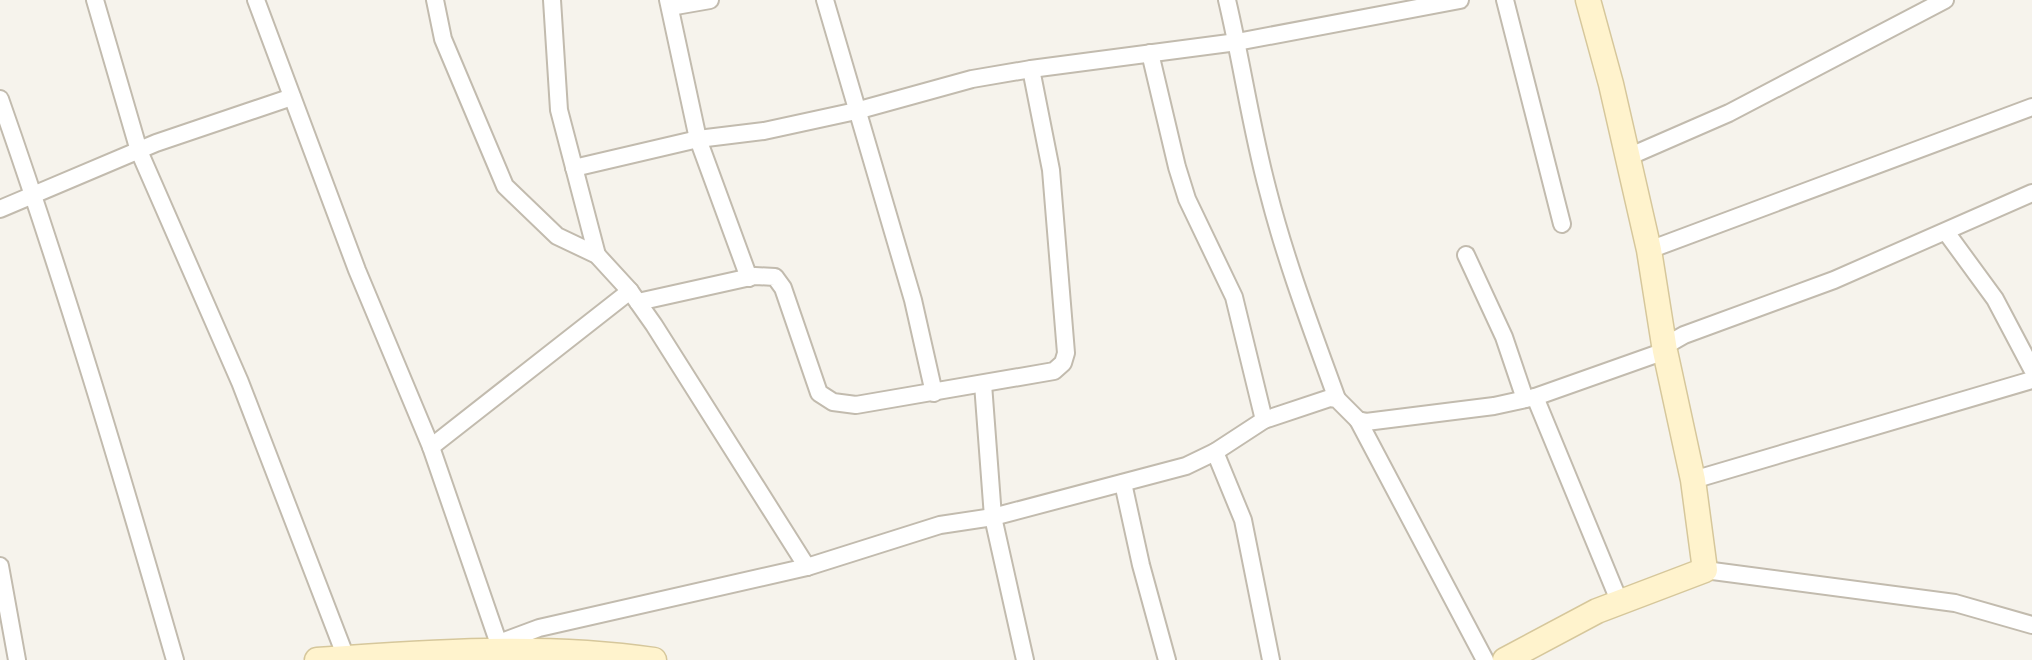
<svg xmlns="http://www.w3.org/2000/svg" width="2032" height="660" font-family="'DM Sans',sans-serif">
  <rect width="100%" height="100%" fill="#f6f3ec"/>
  <g fill="none" stroke-linecap="round" stroke-linejoin="round">
    <g stroke="#c2bbae" stroke-width="20">
      <g id="street">
        <path d="M95,0l44,151 101,231 107,278"/>
        <path d="M256,0l101,270 74,177 71,206"/>
        <path d="M435,0l8,39 62,147 52,50 40,19 33,36 24,34 153,242"/>
        <path d="M552,0l7,110 38,145"/>
        <path d="M668,0l30,139 51,139"/>
        <path d="M825,0l88,300 21,93"/>
        <path d="M1227,0c15,63 24,128 41,191 18,71 44,139 69,208"/>
        <path d="M1505,0l57,224"/>
        <path d="M670,7l40,-7"/>
        <path d="M1150,53l27,114 10,32 47,98 30,123"/>
        <path d="M0,99c65,185 121,373 175,561"/>
        <path d="M1628,157l101,-44 216,-113"/>
        <path d="M574,168l124,-29 66,-8 92,-20 116,-32 59,-10 206,-27 223,-42"/>
        <path d="M0,209l156,-66 136,-46"/>
        <path d="M1946,232l49,67 37,70"/>
        <path d="M1649,250l383,-143"/>
        <path d="M1466,255l38,82 21,62"/>
        <path d="M638,302l117,-26 20,1 8,11 36,105 14,9 23,3 198,-34 9,-8 3,-10 -15,-183 -20,-101"/>
        <path d="M983,384l10,133 32,143"/>
        <path d="M1535,397l85,206"/>
        <path d="M1358,420l127,240"/>
        <path d="M431,447l199,-156"/>
        <path d="M1215,452l28,68 28,140"/>
        <path d="M1693,480l339,-100"/>
        <path d="M1123,483l18,82 26,95"/>
        <path d="M0,566l17,94"/>
        <path d="M1705,570l250,33 77,22"/>
        <path d="M499,643l40,-15 268,-61 133,-42 53,-8 193,-51 29,-14 49,-32 66,-22 7,1 21,21 8,2 128,-16 41,-9 130,-46 5,-8 14,-8 150,-55 198,-87"/>
      </g>
    </g>
    <g stroke="#d6c79b" stroke-width="27">
      <g id="secondary">
        <path d="M317,660c111,-8 227,-16 337,0"/>
        <path d="M1505,660l92,-49 108,-41 -12,-90 -28,-129 -16,-101 -38,-166 -23,-84"/>
      </g>
    </g>
    <use href="#street" stroke="#fff" stroke-width="16"/>
    <use href="#secondary" stroke="#fff3cd" stroke-width="24"/>
  </g>
</svg>
